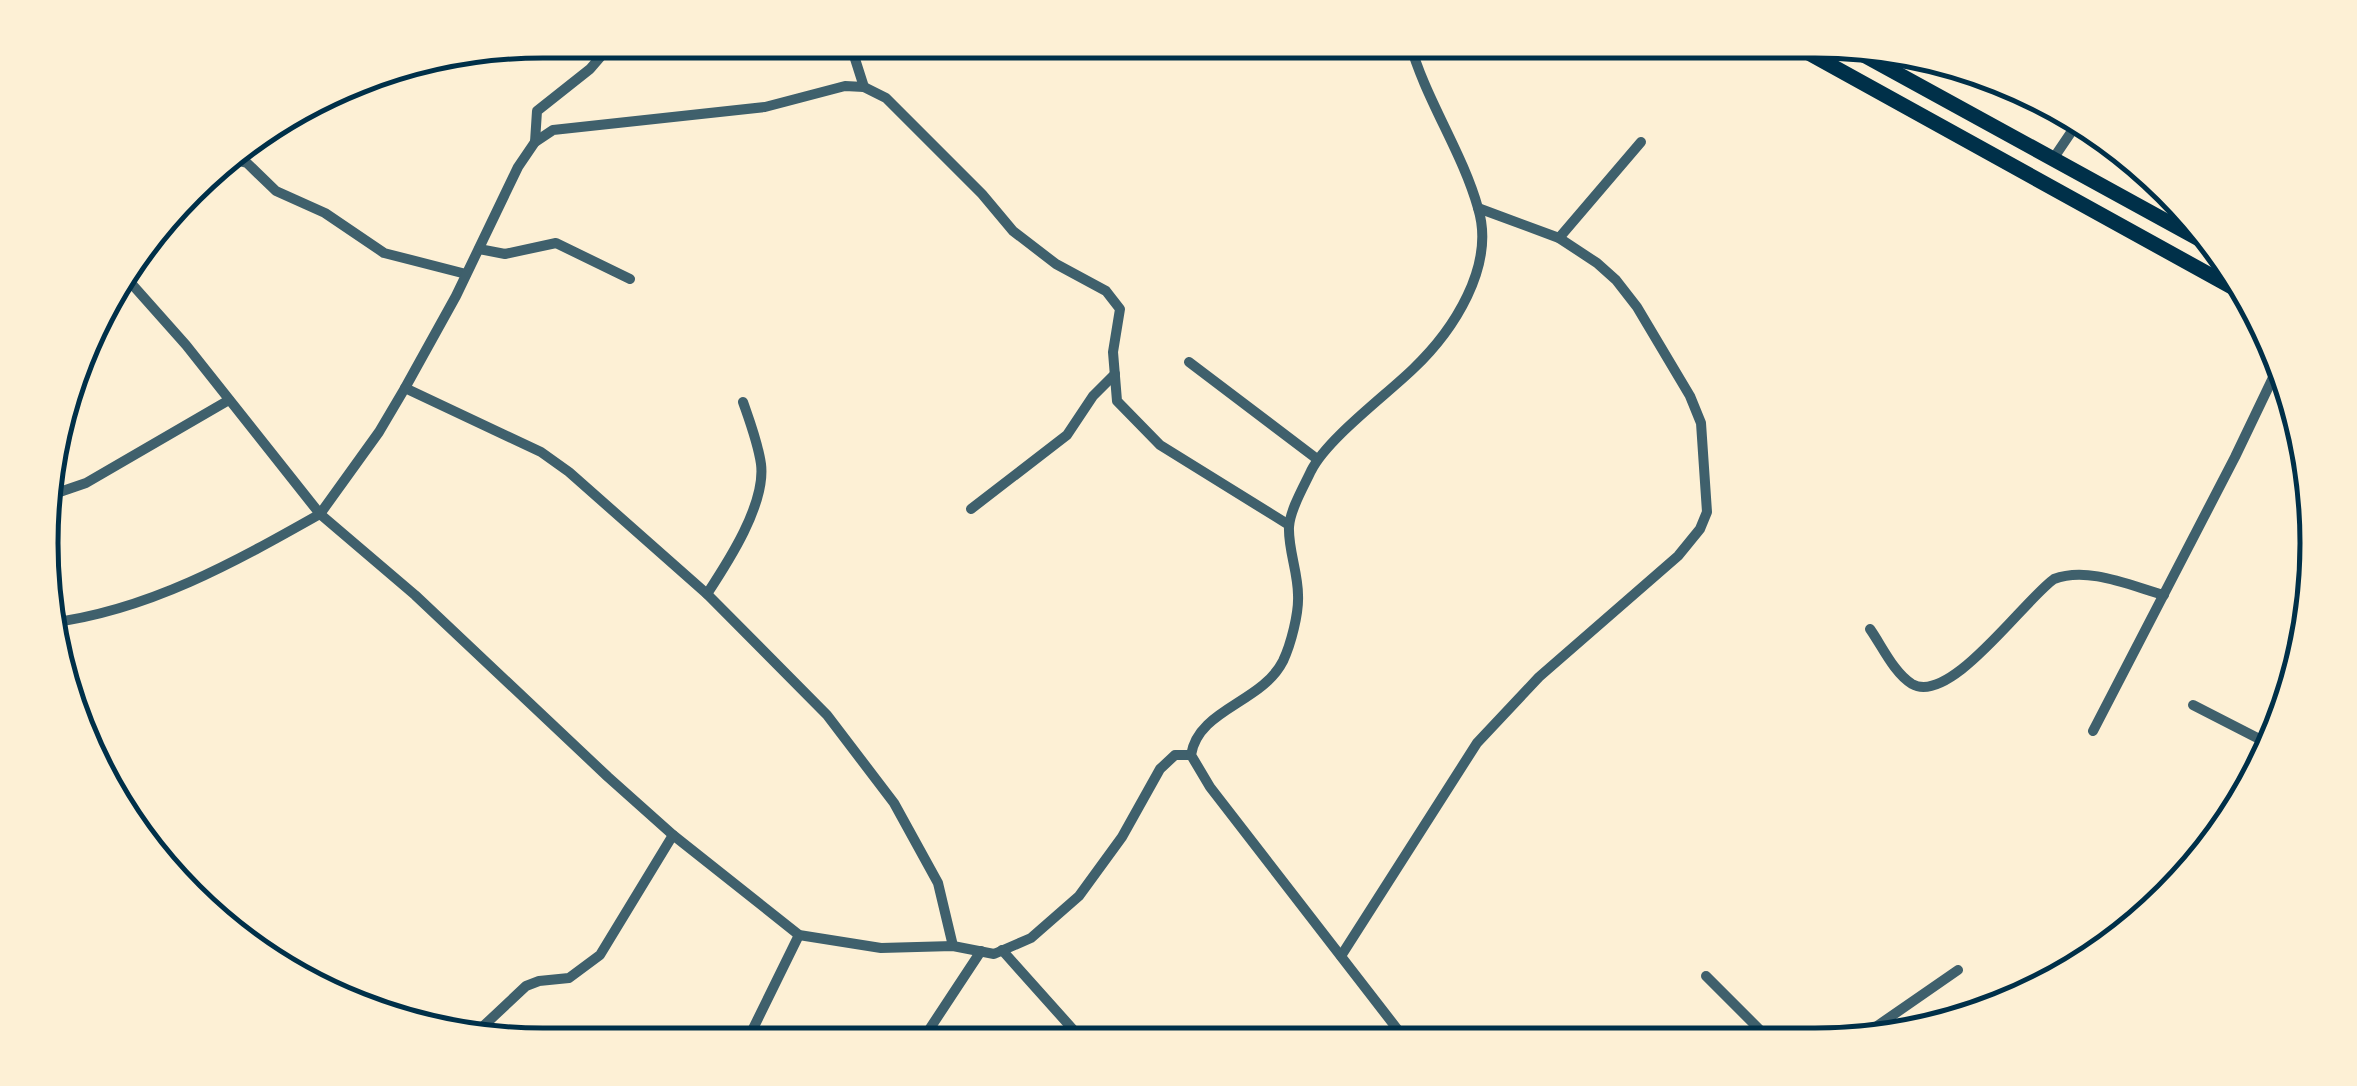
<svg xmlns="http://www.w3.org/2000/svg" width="2357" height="1086" font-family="'PT Serif',serif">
  <rect width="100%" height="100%" fill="#fdf0d5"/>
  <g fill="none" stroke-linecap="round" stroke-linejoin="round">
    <g stroke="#3f606c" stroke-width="10">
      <path d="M849,40l15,47"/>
      <path d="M535,142l2,-31 53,-42 25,-29"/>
      <path d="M224,157l23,6 29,28 49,22 59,40 82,21"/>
      <path d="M2053,159l23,-34"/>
      <path d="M1559,238l82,-96"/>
      <path d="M479,249l26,5 51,-11 74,36"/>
      <path d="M122,273l64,72 134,169 59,-82 26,-44 136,64 28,20 138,122 120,121 67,88 44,80 15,63"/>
      <path d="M1189,362l128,97"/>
      <path d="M405,388l51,-92 62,-129 17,-25 18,-12 212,-23 80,-21 19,1 22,11 96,96 31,37 43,33 50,27 14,18 -7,43 4,49 43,44 129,80"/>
      <path d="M48,496l38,-13 143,-83"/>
      <path d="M971,509l96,-74 26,-39 22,-22"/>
      <path d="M707,594c21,-32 59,-90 54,-130 -3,-21 -11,-42 -18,-62"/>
      <path d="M49,623c99,-12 186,-61 271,-109l95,81 193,182 65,58 126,100 82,13 72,-2 41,8 37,-16 48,-42 43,-59 38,-68 15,-14h16"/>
      <path d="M1870,629c12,17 24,44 42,55 38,22 111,-83 142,-105 34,-13 77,7 110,16"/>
      <path d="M2193,705l80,41"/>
      <path d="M2093,731l142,-274 46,-96"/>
      <path d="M1002,950l84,94"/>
      <path d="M1341,956l136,-213 62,-66 139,-121 22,-27 7,-17 -6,-89 -11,-27 -53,-89 -21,-27 -19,-17 -38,-25 -81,-30"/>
      <path d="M1706,976l66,66"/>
      <path d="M476,1033l50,-47 13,-5 30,-3 31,-23 73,-120"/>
      <path d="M1854,1042l104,-72"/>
      <path d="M1408,1043l-198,-256 -19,-32c7,-46 71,-52 92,-94 8,-17 16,-48 15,-66 0,-23 -10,-46 -9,-68 1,-17 15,-41 22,-56 16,-32 74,-75 102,-102 40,-38 83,-103 65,-161 -16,-57 -53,-109 -69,-168"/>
      <path d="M745,1045l54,-110"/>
      <path d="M919,1045l62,-94"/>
    </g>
    <g stroke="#003049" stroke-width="15">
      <path d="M1785,40l454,251"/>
      <path d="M1849,47l359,197"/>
    </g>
  </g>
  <path d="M0 0H2357V1086H0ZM543 58H1815A485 485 0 0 1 2300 543V543A485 485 0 0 1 1815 1028H543A485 485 0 0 1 58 543V543A485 485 0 0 1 543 58Z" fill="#fdf0d5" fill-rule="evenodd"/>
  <path fill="none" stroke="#003049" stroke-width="5" d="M543 58H1815A485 485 0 0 1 2300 543V543A485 485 0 0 1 1815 1028H543A485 485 0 0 1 58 543V543A485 485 0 0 1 543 58Z"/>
</svg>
